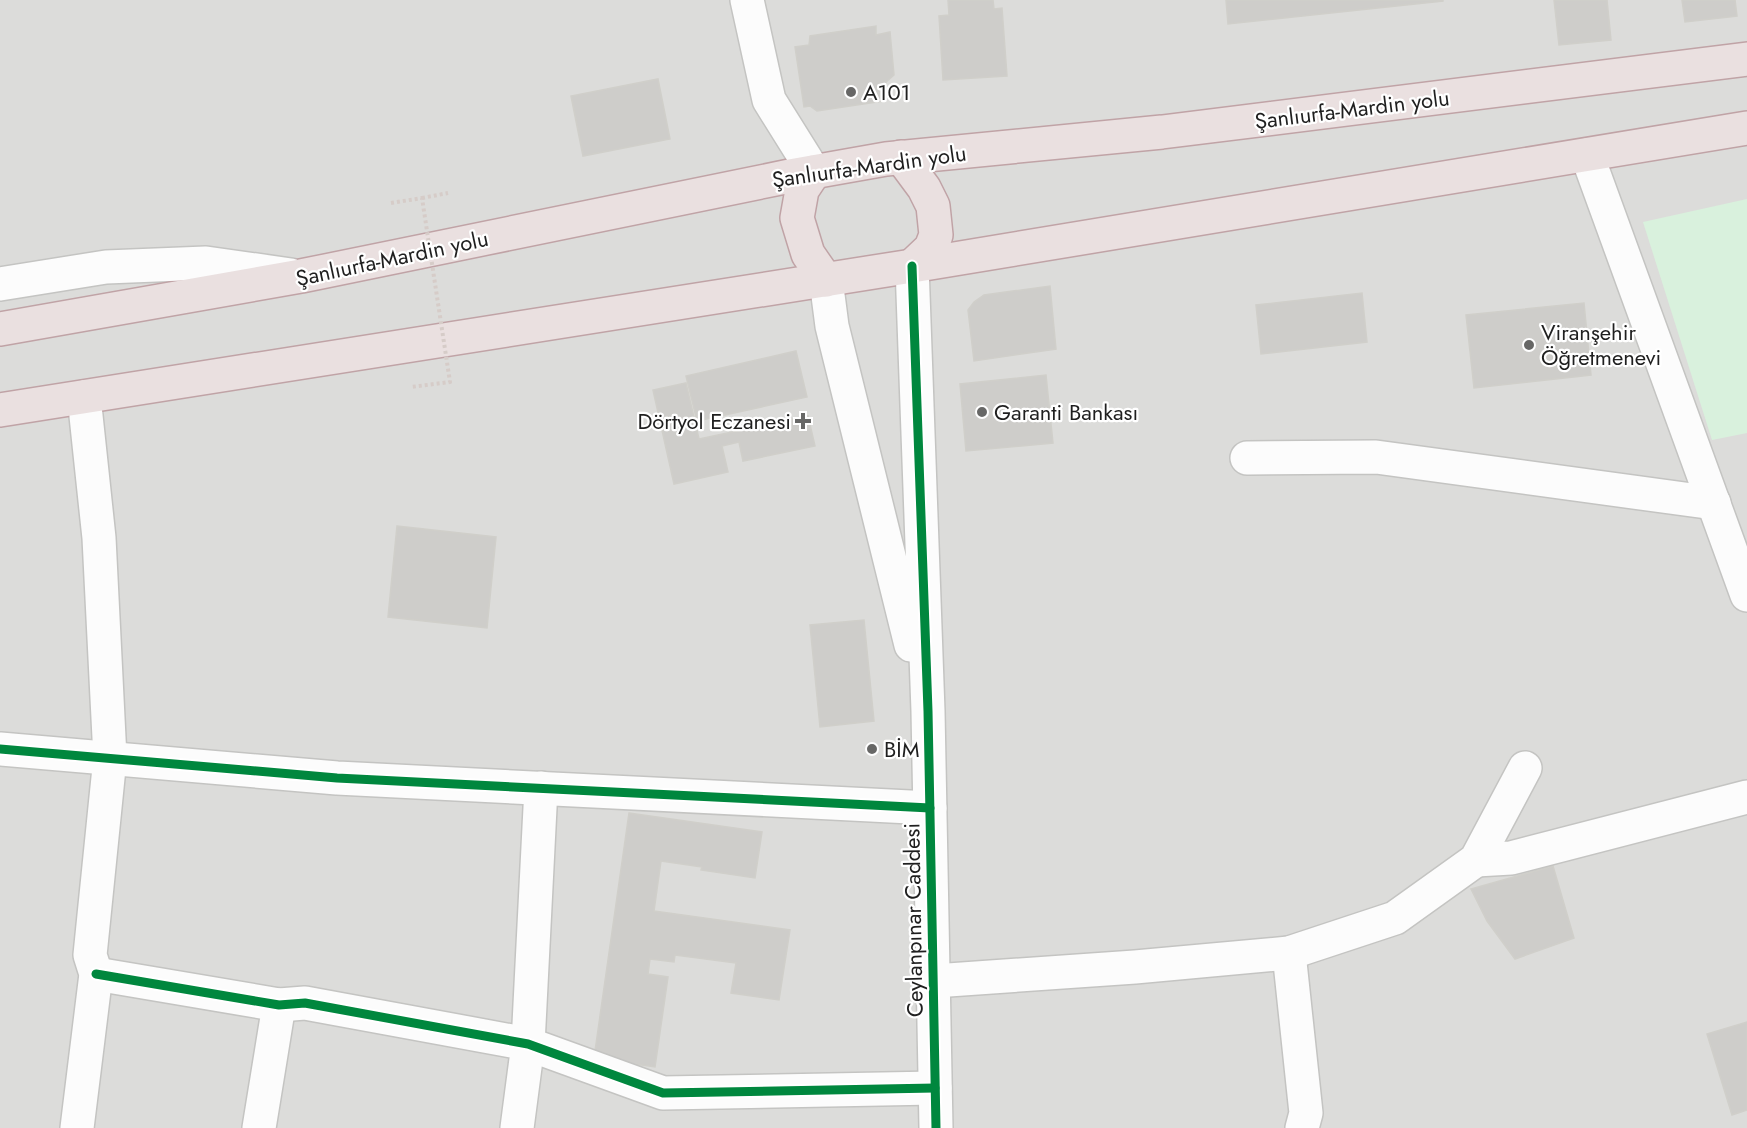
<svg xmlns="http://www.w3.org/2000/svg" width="1747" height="1128" font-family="Jost,sans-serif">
  <rect width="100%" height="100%" fill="#edede9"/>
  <rect fill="#dcdcda" x="0" y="0" width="1747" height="1128"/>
  <path fill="#d9f1dd" d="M1747,199v234l-35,7 -69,-218z"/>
  <g fill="#cecdca" stroke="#d0cfca" stroke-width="1.5">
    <path d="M948,0h45l1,9 8,-1 5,68 -64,4 -4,-64 10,-1z"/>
    <path d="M1226,0h217v1l-215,23z"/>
    <path d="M1554,0h53l4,40 -52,5z"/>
    <path d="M1682,0h53l2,16 -52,6z"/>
    <path d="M876,26v9l14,-3 4,43 -8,7 1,12 -4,7 -66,10 -7,-5 -6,1 -9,-60 14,-2 1,-9z"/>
    <path d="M658,79l12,60 -87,17 -12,-60z"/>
    <path d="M1050,286l6,63 -82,12 -6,-51 6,-8 10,-7z"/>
    <path d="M1362,293l5,49 -106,12 -5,-49z"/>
    <path d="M1584,303l7,72 -117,13 -8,-73z"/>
    <path d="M796,351l11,46 -110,24 -11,-45z"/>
    <path d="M1046,375l7,68 -87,8 -6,-67z"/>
    <path d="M686,383l13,56 109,-23 7,30 -72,15 -4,-19 -17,4 6,26 -54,12 -21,-94z"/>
    <path d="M397,526l99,11 -9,91 -99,-11z"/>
    <path d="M864,620l10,101 -54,6 -10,-102z"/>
    <path d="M629,813l133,19 -7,46 -54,-8 1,-3 -41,-6 -7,50 136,19 -11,70 -48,-7 5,-30 -61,-8 -1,7 -24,-3 -2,15 20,3 -13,90 -61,-9z"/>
    <path d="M1553,866l21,72 -59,21 -28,-38 -16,-32z"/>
    <path d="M1747,1022v88l-15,5 -25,-81z"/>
  </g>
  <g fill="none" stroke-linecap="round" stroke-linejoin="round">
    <g stroke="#c4c4c2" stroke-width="36">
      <g id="minor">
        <path d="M747,0l22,100 45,72"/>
        <path d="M1587,155l160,440"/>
        <path d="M912,266l16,445 8,417"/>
        <path d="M826,280l6,46 79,319"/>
        <path d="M0,284l106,-17 100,-4 85,12"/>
        <path d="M1247,458l129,-1 338,46"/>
        <path d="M0,749l337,29 593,30"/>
        <path d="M1476,860l35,-2 236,-61"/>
        <path d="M1289,953l17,160 -4,15"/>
        <path d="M96,974l183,31 26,-2 223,41 135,49 272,-5"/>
        <path d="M934,981l201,-14 154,-14 106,-35 81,-58 49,-92"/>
        <path d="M77,1128l19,-154 -6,-19 20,-197 -11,-220 -15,-141"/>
        <path d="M259,1128l20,-123"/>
        <path d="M517,1128l11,-84 13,-256"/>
      </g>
    </g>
    <g stroke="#c0a3a6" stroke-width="36">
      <g id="highway">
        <path d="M901,157l23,31 9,18 3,29 -5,13 -19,18"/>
        <path d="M814,172l-12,18 -5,28 11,36 18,26"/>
        <path d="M0,329l301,-53 489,-100 96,-17 276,-27 585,-73"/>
        <path d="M0,410l912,-144 835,-138"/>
      </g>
    </g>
    <path stroke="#d6ccc8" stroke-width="4" stroke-dasharray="3 3" stroke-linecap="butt" d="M422,198l26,-5"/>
    <use href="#minor" stroke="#fcfcfc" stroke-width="33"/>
    <use href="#highway" stroke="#eae0e0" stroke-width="33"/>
    <path stroke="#d6ccc8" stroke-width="4" stroke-dasharray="3 3" stroke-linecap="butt" d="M391,203l31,-5 28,184 -39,5"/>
    <g stroke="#fff" stroke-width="13">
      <g id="cycleway">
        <path d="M912,266l16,445 8,417"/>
        <path d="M0,749l337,29 593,30"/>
        <path d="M96,974l183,31 26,-2 223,41 135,49 272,-5"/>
      </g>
    </g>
    <use href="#cycleway" stroke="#00873e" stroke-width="9"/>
  </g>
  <g fill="#676766" stroke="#fff" stroke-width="2">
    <circle cx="851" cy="92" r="6"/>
    <circle cx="1529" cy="345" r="6"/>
    <circle cx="982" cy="412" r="6"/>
    <path d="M800 412h6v6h6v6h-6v6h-6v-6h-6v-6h6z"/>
    <circle cx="872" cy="749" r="6"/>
  </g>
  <g text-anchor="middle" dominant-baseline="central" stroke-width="4.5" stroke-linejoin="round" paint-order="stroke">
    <g font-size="22" fill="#1f1f1f" stroke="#fff" text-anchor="start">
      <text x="863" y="92">A101</text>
      <text x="1541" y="332">Viranşehir<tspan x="1541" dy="25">Öğretmenevi</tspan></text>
      <text x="994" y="412">Garanti Bankası</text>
      <text x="791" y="421" text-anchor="end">Dörtyol Eczanesi</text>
      <text x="884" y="749">BİM</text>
    </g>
    <g font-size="22" fill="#1f1f1f" stroke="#fff">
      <text transform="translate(1352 109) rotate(-7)">Şanlıurfa-Mardin yolu</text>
      <text transform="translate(869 166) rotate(-8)">Şanlıurfa-Mardin yolu</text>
      <text transform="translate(392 258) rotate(-12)">Şanlıurfa-Mardin yolu</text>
      <text transform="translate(913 920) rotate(-91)">Ceylanpınar Caddesi</text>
    </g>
  </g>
</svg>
